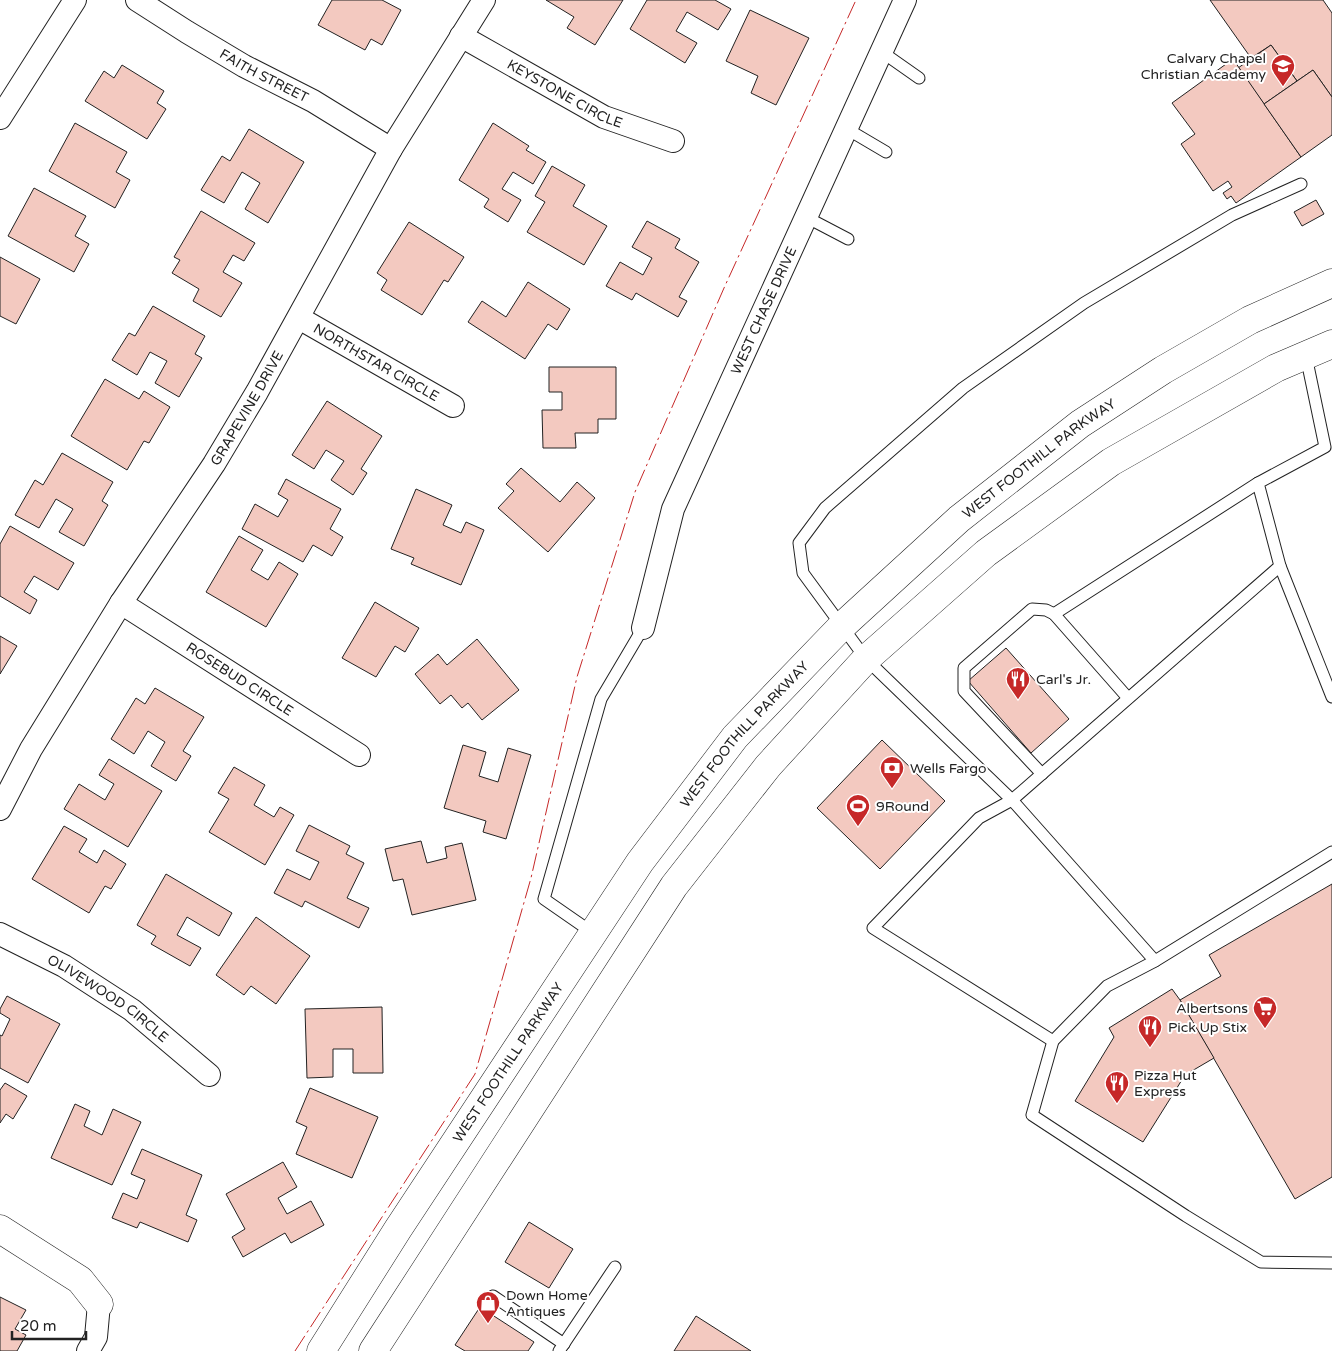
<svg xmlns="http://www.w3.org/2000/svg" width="1332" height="1351" font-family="'Varela Round',sans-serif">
  <rect width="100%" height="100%" fill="#fff"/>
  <g fill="#f3c9c0" stroke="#222">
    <path d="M332,0h50l19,10 -19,35 -11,-6 -6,11 -47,-25z"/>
    <path d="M546,0h77l-28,45 -28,-17 7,-11z"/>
    <path d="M647,0h68l16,9 -13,21 -31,-18 -11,19 21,12 -12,20 -55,-34z"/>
    <path d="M1210,0h113l9,13v84l-19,-27 -16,11 -26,-36 -20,13z"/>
    <path d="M750,10l59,28 -33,67 -25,-12 7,-17 -32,-15z"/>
    <path d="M1271,45l26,36 -33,23 -26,-36z"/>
    <path d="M1233,59l68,98 -65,46 -5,-7 -4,3 -4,-6 9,-6 -4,-6 -15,10 -32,-47 14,-10 -23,-31z"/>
    <path d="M122,65l42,26 -7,12 9,6 -19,30 -62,-38 19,-30 10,7z"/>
    <path d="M1313,70l19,27v38l-31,22 -37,-53z"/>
    <path d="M75,123l52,29 -11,20 14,8 -15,28 -66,-37z"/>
    <path d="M493,123l36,23 -3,4 20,12 -13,22 -20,-12 -11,17 19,11 -13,22 -24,-15 5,-8 -30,-19z"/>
    <path d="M249,129l55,33 -36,61 -23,-14 15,-26 -18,-11 -18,31 -23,-13 21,-34 8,5z"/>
    <path d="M552,166l33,19 -12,21 34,20 -23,39 -57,-33 18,-30 -10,-6z"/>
    <path d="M34,188l52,28 -11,20 14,8 -15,28 -66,-36z"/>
    <path d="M1316,200l8,14 -22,12 -8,-14z"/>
    <path d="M201,211l54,32 -11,18 -11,-6 -10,17 19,11 -21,34 -28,-16 6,-12 -27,-16 8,-13 -6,-3z"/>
    <path d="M647,221l33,18 -5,9 24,14 -20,35 8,4 -9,16 -42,-24 -4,7 -26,-14 14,-24 23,13 9,-17 -20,-11z"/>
    <path d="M409,222l55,35 -16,25 -4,-2 -22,35 -41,-25 6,-10 -10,-7z"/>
    <path d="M0,257l40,22 -24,45 -16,-8z"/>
    <path d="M528,282l42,27 -13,21 -9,-6 -23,35 -57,-37 14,-21 24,16z"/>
    <path d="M153,306l52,30 -10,18 7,4 -23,39 -24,-14 12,-22 -17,-9 -13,23 -25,-15 17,-27 6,3z"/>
    <path d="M549,367h67v52h-18v14h-23l1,15h-33l-1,-38h20v-18h-13z"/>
    <path d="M105,379l34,20 5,-8 26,16 -21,36 -5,-2 -17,29 -56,-34z"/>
    <path d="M327,401l55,35 -21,33 6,4 -14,22 -22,-15 13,-19 -18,-11 -12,19 -22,-14z"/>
    <path d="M62,453l51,29 -11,19 6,4 -24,41 -25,-14 14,-23 -17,-10 -17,29 -24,-13 20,-35 8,5z"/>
    <path d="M521,468l39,34 17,-20 18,16 -47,54 -50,-44 16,-17 -8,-7z"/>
    <path d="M286,479l55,30 -11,20 13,8 -11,19 -19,-11 -10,17 -61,-33 13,-25 23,13 10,-17 -10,-6z"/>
    <path d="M416,489l36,16 -9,20 18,8 5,-11 18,8 -23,55 -50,-21 3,-6 -23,-9z"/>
    <path d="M10,526l64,37 -16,27 -24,-14 -10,16 13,8 -7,14 -30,-18v-52z"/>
    <path d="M239,536l24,14 -12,20 17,10 11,-18 19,12 -32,53 -60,-35z"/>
    <path d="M375,602l44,26 -14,24 -10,-6 -19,31 -34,-19z"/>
    <path d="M0,636l17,10 -17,28z"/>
    <path d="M477,639l42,51 -37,30 -14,-17 -6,5 -11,-13 -11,9 -25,-30 23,-20 9,11z"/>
    <path d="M1006,648l63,71 -38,34 -63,-72z"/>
    <path d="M155,688l49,29 -21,34 8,5 -15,25 -25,-15 14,-24 -17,-11 -14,23 -23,-15 25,-41 9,6z"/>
    <path d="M882,740l63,61 -65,68 -63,-61z"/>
    <path d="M463,745l23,7 -7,24 19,6 10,-34 23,7 -25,84 -23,-7 3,-11 -42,-13z"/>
    <path d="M109,759l53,32 -34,56 -64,-38 15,-25 26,16 9,-16 -15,-9z"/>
    <path d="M234,767l31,18 -11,20 20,12 6,-10 14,8 -29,50 -56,-33 20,-33 -11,-6z"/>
    <path d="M309,825l41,21 -4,8 18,9 -17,35 22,10 -10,20 -54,-27 -3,6 -28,-14 13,-24 23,11 9,-18 -23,-11z"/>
    <path d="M64,826l23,13 -8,13 18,11 7,-13 22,14 -15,25 -6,-3 -16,27 -57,-34z"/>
    <path d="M421,841l6,22 20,-5 -2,-11 17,-4 14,57 -64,15 -9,-36 -10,2 -8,-32z"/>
    <path d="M166,874l66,39 -13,23 -32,-19 -10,18 24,13 -11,18 -39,-22 5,-8 -19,-11z"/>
    <path d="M1332,884v293l-37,22 -115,-199 41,-24 -12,-21z"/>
    <path d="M256,917l54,39 -34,48 -25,-18 -7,9 -28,-20z"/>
    <path d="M1172,989l8,11 34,58 -29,17 -42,67 -68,-41 39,-64 -5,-9z"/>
    <path d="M7,996l53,28 -32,59 -28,-15v-33l2,1 8,-17 -10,-6v-4z"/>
    <path d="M382,1007l1,66h-30v-24h-20v28l-26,1 -2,-69z"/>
    <path d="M5,1083l22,13 -14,23 -7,-5 -6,9v-33z"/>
    <path d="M310,1088l68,29 -26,61 -56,-24 11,-27 -11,-5z"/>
    <path d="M75,1104l15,7 -6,15 18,9 11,-26 28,13 -29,63 -61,-27z"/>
    <path d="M142,1149l60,26 -16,40 11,5 -9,22 -48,-20 -3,6 -25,-10 11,-25 14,6 8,-19 -14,-6z"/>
    <path d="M283,1162l14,25 -19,11 9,16 24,-13 13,24 -33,18 -6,-10 -42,24 -11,-20 13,-8 -19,-35z"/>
    <path d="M529,1222l44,27 -24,39 -44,-26z"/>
    <path d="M0,1297l26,13 -11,19 11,6 -9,16h-17z"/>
    <path d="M480,1307l54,35 -6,9h-63l-10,-6z"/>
    <path d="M696,1316l55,35h-77z"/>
  </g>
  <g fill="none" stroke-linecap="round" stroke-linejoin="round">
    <g stroke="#222" stroke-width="13">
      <g id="service">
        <path d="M882,52l37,26"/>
        <path d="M847,129l39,23"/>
        <path d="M806,217l42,22"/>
        <path d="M1280,566l52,131"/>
        <path d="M1128,698l-74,-84 204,-131"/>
        <path d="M1042,774l-78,-83v-23l68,-59 14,1 8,4"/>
        <path d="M1332,852l-177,109 -48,25 -54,55 -21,74 154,101 75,46 71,1"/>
        <path d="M593,933l-49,-34 57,-200 42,-71"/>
        <path d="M1155,961l-143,-161 -146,-141 -63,-86 -4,-30 26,-35 138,-120 121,-85 148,-88 69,-31"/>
        <path d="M1053,1041l-180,-113 106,-110 33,-18 268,-234 -22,-83 67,-36 -19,-91"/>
        <path d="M493,1296l71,48"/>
        <path d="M559,1351l56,-84"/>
      </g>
    </g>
    <g stroke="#222" stroke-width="24">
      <g id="minor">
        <path id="s1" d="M137,0l50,32 57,34 69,35 78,48"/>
        <path id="s2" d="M461,36l143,81 69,24"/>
        <path d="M0,118l75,-118"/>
        <path id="s3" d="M299,318l154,88"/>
        <path id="s4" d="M121,603l238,152"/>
        <path id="s5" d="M643,628l30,-119 232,-509"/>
        <path id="s6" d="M0,809l31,-60 90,-146 93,-139 43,-72 134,-243 93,-149"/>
        <path id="s7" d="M0,934l64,32 68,44 77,65"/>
        <path d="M88,1351l8,-14 3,-33"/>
      </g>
    </g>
    <g stroke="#222" stroke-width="29">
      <path id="tertiary" d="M0,1229l80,51 19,24"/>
    </g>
    <g stroke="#222" stroke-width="29">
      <g id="primary">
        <path id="s8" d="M321,1351l77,-122 242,-367 95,-125 106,-110 118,-108 121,-95 83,-54 87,-50 82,-37"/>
        <path d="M373,1351l301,-465 94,-120 98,-107 120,-106 125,-91 165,-94 56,-24"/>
      </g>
    </g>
    <use href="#service" stroke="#fff" stroke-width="11"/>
    <use href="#minor" stroke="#fff" stroke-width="22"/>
    <use href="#tertiary" stroke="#fff" stroke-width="28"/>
    <use href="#primary" stroke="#fff" stroke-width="28"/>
    <path stroke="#c62828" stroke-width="1" stroke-dasharray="18 4 2.5 4" stroke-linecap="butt" d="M295,1351l180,-277 56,-196 46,-201 58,-185 89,-204 132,-288"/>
  </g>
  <defs>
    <g id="school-pin" transform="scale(1.25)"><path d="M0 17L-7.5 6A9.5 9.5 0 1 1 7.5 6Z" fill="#c62828" stroke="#fff"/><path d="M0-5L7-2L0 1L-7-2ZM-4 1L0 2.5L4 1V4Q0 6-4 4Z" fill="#fff"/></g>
    <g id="restaurant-pin" transform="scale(1.25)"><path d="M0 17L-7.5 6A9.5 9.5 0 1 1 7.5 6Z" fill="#c62828" stroke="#fff"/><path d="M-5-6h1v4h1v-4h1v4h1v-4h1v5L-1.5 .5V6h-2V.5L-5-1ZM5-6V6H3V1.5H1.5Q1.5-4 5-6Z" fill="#fff"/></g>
    <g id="bank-pin" transform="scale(1.25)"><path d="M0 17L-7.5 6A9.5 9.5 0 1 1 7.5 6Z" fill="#c62828" stroke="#fff"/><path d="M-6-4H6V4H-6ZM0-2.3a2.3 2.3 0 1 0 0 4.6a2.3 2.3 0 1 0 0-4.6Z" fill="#fff"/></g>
    <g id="stadium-pin" transform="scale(1.25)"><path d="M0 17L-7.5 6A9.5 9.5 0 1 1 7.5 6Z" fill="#c62828" stroke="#fff"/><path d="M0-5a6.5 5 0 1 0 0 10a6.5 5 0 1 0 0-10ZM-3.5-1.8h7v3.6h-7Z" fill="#fff"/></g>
    <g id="supermarket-pin" transform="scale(1.25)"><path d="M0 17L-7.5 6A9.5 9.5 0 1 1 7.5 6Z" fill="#c62828" stroke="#fff"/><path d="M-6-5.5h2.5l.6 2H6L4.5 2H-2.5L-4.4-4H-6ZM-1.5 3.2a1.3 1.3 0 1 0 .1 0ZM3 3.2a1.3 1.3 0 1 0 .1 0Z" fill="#fff"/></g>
    <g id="shop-pin" transform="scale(1.25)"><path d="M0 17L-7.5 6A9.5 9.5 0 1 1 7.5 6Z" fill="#c62828" stroke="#fff"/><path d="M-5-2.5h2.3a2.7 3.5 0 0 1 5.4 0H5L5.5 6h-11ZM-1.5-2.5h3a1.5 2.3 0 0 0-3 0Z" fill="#fff"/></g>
  </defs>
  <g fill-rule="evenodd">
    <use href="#school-pin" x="1283" y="66"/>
    <use href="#restaurant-pin" x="1018" y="679"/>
    <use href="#bank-pin" x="892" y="768"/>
    <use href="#stadium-pin" x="858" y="806"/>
    <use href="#supermarket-pin" x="1265" y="1008"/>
    <use href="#restaurant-pin" x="1150" y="1027"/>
    <use href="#restaurant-pin" x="1117" y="1083"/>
    <use href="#shop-pin" x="488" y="1303"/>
  </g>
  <g text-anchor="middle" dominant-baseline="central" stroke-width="4" stroke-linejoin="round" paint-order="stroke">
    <g font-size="14" fill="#222" stroke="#fff" text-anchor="start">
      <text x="1266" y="58" text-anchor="end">Calvary Chapel<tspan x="1266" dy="16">Christian Academy</tspan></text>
      <text x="1036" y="679">Carl's Jr.</text>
      <text x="910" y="768">Wells Fargo</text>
      <text x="876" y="806">9Round</text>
      <text x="1248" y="1008" text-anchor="end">Albertsons</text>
      <text x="1168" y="1027">Pick Up Stix</text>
      <text x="1134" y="1075">Pizza Hut<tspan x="1134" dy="16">Express</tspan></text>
      <text x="506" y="1295">Down Home<tspan x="506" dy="16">Antiques</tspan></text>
    </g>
    <g font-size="14" fill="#222" stroke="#fff">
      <text stroke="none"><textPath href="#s1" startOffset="148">FAITH STREET</textPath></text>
      <text stroke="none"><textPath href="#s2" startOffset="119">KEYSTONE CIRCLE</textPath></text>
      <text stroke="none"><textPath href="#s5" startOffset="341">WEST CHASE DRIVE</textPath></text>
      <text stroke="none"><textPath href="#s3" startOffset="89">NORTHSTAR CIRCLE</textPath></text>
      <text stroke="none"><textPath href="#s6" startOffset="471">GRAPEVINE DRIVE</textPath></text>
      <text stroke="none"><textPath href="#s8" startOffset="1154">WEST FOOTHILL PARKWAY</textPath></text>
      <text stroke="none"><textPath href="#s4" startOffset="141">ROSEBUD CIRCLE</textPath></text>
      <text stroke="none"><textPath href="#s8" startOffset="749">WEST FOOTHILL PARKWAY</textPath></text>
      <text stroke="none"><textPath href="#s7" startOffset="126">OLIVEWOOD CIRCLE</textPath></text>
      <text stroke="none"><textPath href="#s8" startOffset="344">WEST FOOTHILL PARKWAY</textPath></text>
    </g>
  </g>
  <path d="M12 1331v8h74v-8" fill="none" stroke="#222222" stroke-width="2.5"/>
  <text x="20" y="1331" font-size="15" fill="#222222" stroke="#ffffff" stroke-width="4" paint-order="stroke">20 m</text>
</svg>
